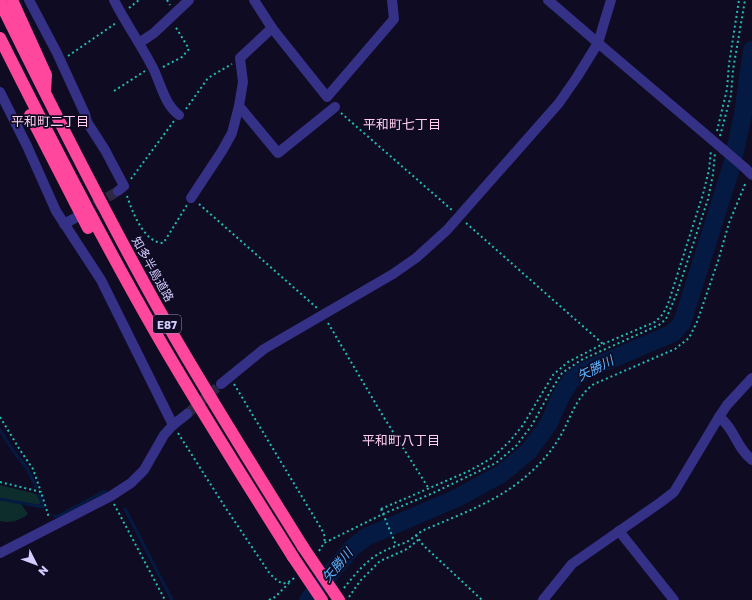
<svg xmlns="http://www.w3.org/2000/svg" width="752" height="600" font-family="'Golos Text','Noto Sans JP',sans-serif">
  <rect width="100%" height="100%" fill="#0f0b22"/>
  <path fill="#0d2d2c" d="M0,485l36,9 5,8 -2,3 -20,-4 9,13c-7,6 -19,10 -28,7z"/>
  <g fill="none" stroke-linecap="round" stroke-linejoin="round">
    <g stroke="#041a42" stroke-width="3">
      <path d="M750,67h2"/>
      <path d="M0,430l14,22 13,16 9,19"/>
      <path d="M39,495l4,12"/>
      <path d="M0,499l43,8"/>
      <path d="M125,509l47,91"/>
      <path d="M54,516h4l47,-25"/>
    </g>
    <path stroke="#041a42" stroke-width="18" d="M308,600l45,-53 13,-10 91,-39 44,-24 27,-22 20,-27 13,-29 10,-16 13,-9 89,-38 9,-10 50,-158 11,-51 9,-64"/>
    <g stroke="#2c2843" stroke-width="10" stroke-dasharray="10 5" stroke-linecap="butt">
      <path d="M82,213l36,-22"/>
      <path d="M187,414l34,-30"/>
    </g>
    <g stroke="#21beb5" stroke-width="2" stroke-dasharray="2 3" stroke-linecap="butt">
      <path d="M167,0l3,5"/>
      <path d="M129,8l10,-8"/>
      <path d="M68,56l48,-33"/>
      <path d="M163,67l19,-10 7,-8 -14,-23"/>
      <path d="M114,91l31,-20"/>
      <path d="M186,109l22,-31 24,-14"/>
      <path d="M341,113l111,97"/>
      <path d="M717,131l10,-42 2,-25 10,-64"/>
      <path d="M720,136l11,-41 2,-25 12,-70"/>
      <path d="M131,179l43,-58"/>
      <path d="M127,196c5,15 17,47 36,47l3,-4 21,-34"/>
      <path d="M199,204l118,104"/>
      <path d="M466,223l137,121"/>
      <path d="M328,323l55,93 46,73"/>
      <path d="M234,384l88,146 3,7 -1,6"/>
      <path d="M0,417l20,33 13,19 8,23"/>
      <path d="M178,433l47,74 45,67c9,8 13,14 24,4"/>
      <path d="M0,482l41,10 7,22v3"/>
      <path d="M114,504l51,96"/>
      <path d="M381,509l88,-38 23,-13 18,-17 13,-16 30,-50 15,-13 35,-18 52,-22 8,-8 5,-10 35,-110 6,-24 2,-20"/>
      <path d="M416,535l7,10 59,55"/>
      <path d="M319,551l5,-8 59,-29 50,-21 63,-30 20,-17 16,-21 18,-33 12,-19 19,-13 78,-35 7,-6 11,-26 31,-94 5,-25 2,-21"/>
      <path d="M344,588c8,-10 17,-21 27,-29 9,-7 19,-11 30,-15 9,-2 15,-10 23,-14 39,-17 78,-30 109,-60 10,-9 18,-19 25,-30 12,-19 17,-43 36,-56l81,-35 14,-11 8,-16 21,-61 11,-38 17,-41"/>
      <path d="M349,597l11,-16 20,-20 25,-11 6,-4 8,-7"/>
      <path d="M269,600l6,-3 14,-14"/>
    </g>
    <g stroke="#353186" stroke-width="10">
      <path d="M29,0l28,53 28,61 2,8 18,28 19,36 -6,5"/>
      <path d="M114,0c12,24 28,46 40,70 7,15 11,35 25,45"/>
      <path d="M254,0l18,28"/>
      <path d="M139,43l15,-10 35,-33"/>
      <path d="M0,92l27,54 29,65 45,69 72,145"/>
      <path d="M335,107l-57,46 -39,-47 4,-24 -3,-24 32,-30 55,69 67,-78 -2,-19"/>
      <path d="M724,150l21,18"/>
      <path d="M191,198l31,-47 10,-18 7,-27"/>
      <path d="M64,224l11,-6"/>
      <path d="M221,384l43,-35 129,-75 23,-16 31,-28 112,-127 18,-26 21,-34 -50,-43"/>
      <path d="M719,417c15,10 18,32 33,43"/>
      <path d="M619,531l55,69"/>
      <path d="M0,553l111,-57 20,-13 13,-13 20,-35 9,-10 14,-11"/>
    </g>
    <g stroke="#353186" stroke-width="10">
      <path d="M611,0l-13,43 126,107"/>
      <path d="M745,168l7,7"/>
      <path d="M543,600l29,-36 89,-62 13,-10 45,-75 8,-12 25,-27"/>
    </g>
    <g stroke="#ff479e" stroke-width="12">
      <path d="M12,0l34,75 -1,17"/>
      <path d="M0,2c53,108 107,216 166,320 44,77 91,151 137,225"/>
      <path d="M0,38c49,98 99,196 154,292 44,77 92,152 139,227"/>
      <path d="M30,115l58,113"/>
    </g>
    <path stroke="#21beb5" stroke-width="2" stroke-dasharray="2 3" stroke-linecap="butt" d="M381,509l15,36"/>
    <g stroke="#ff479e" stroke-width="12">
      <path d="M303,547l36,53"/>
      <path d="M293,557l29,43"/>
    </g>
  </g>
  <g text-anchor="middle" dominant-baseline="central" stroke-width="3.5" stroke-linejoin="round" paint-order="stroke">
    <rect fill="#0f0b22" stroke="#9892bd" stroke-width="1" x="153" y="315" width="28" height="18" rx="3"/>
    <g font-size="11" font-weight="bold" fill="#d2ccff">
      <text x="167" y="324">E87</text>
    </g>
    <g font-size="12" fill="#d2ccff" stroke="#0f0b22">
      <text transform="translate(153 269) rotate(61)">知多半島道路</text>
    </g>
    <g font-size="13" fill="#ffceed" stroke="#0f0b22">
      <text x="50" y="121">平和町二丁目</text>
      <text x="402" y="124">平和町七丁目</text>
      <text x="401" y="440">平和町八丁目</text>
    </g>
    <g font-size="13" font-style="italic" fill="#5ab2ff" stroke="#0f0b22">
      <text transform="translate(595 368) rotate(-27)">矢勝川</text>
      <text transform="translate(337 565) rotate(-50)">矢勝川</text>
    </g>
  </g>
  <g transform="translate(36 564) rotate(132)" stroke="#0f0b22" stroke-width="3" paint-order="stroke">
  <path d="M0-3L7 15L0 10L-7 15Z" fill="#d2ccff"/>
  <text y="-6" font-size="11" font-weight="bold" text-anchor="middle" fill="#d2ccff">N</text>
  </g>
</svg>
